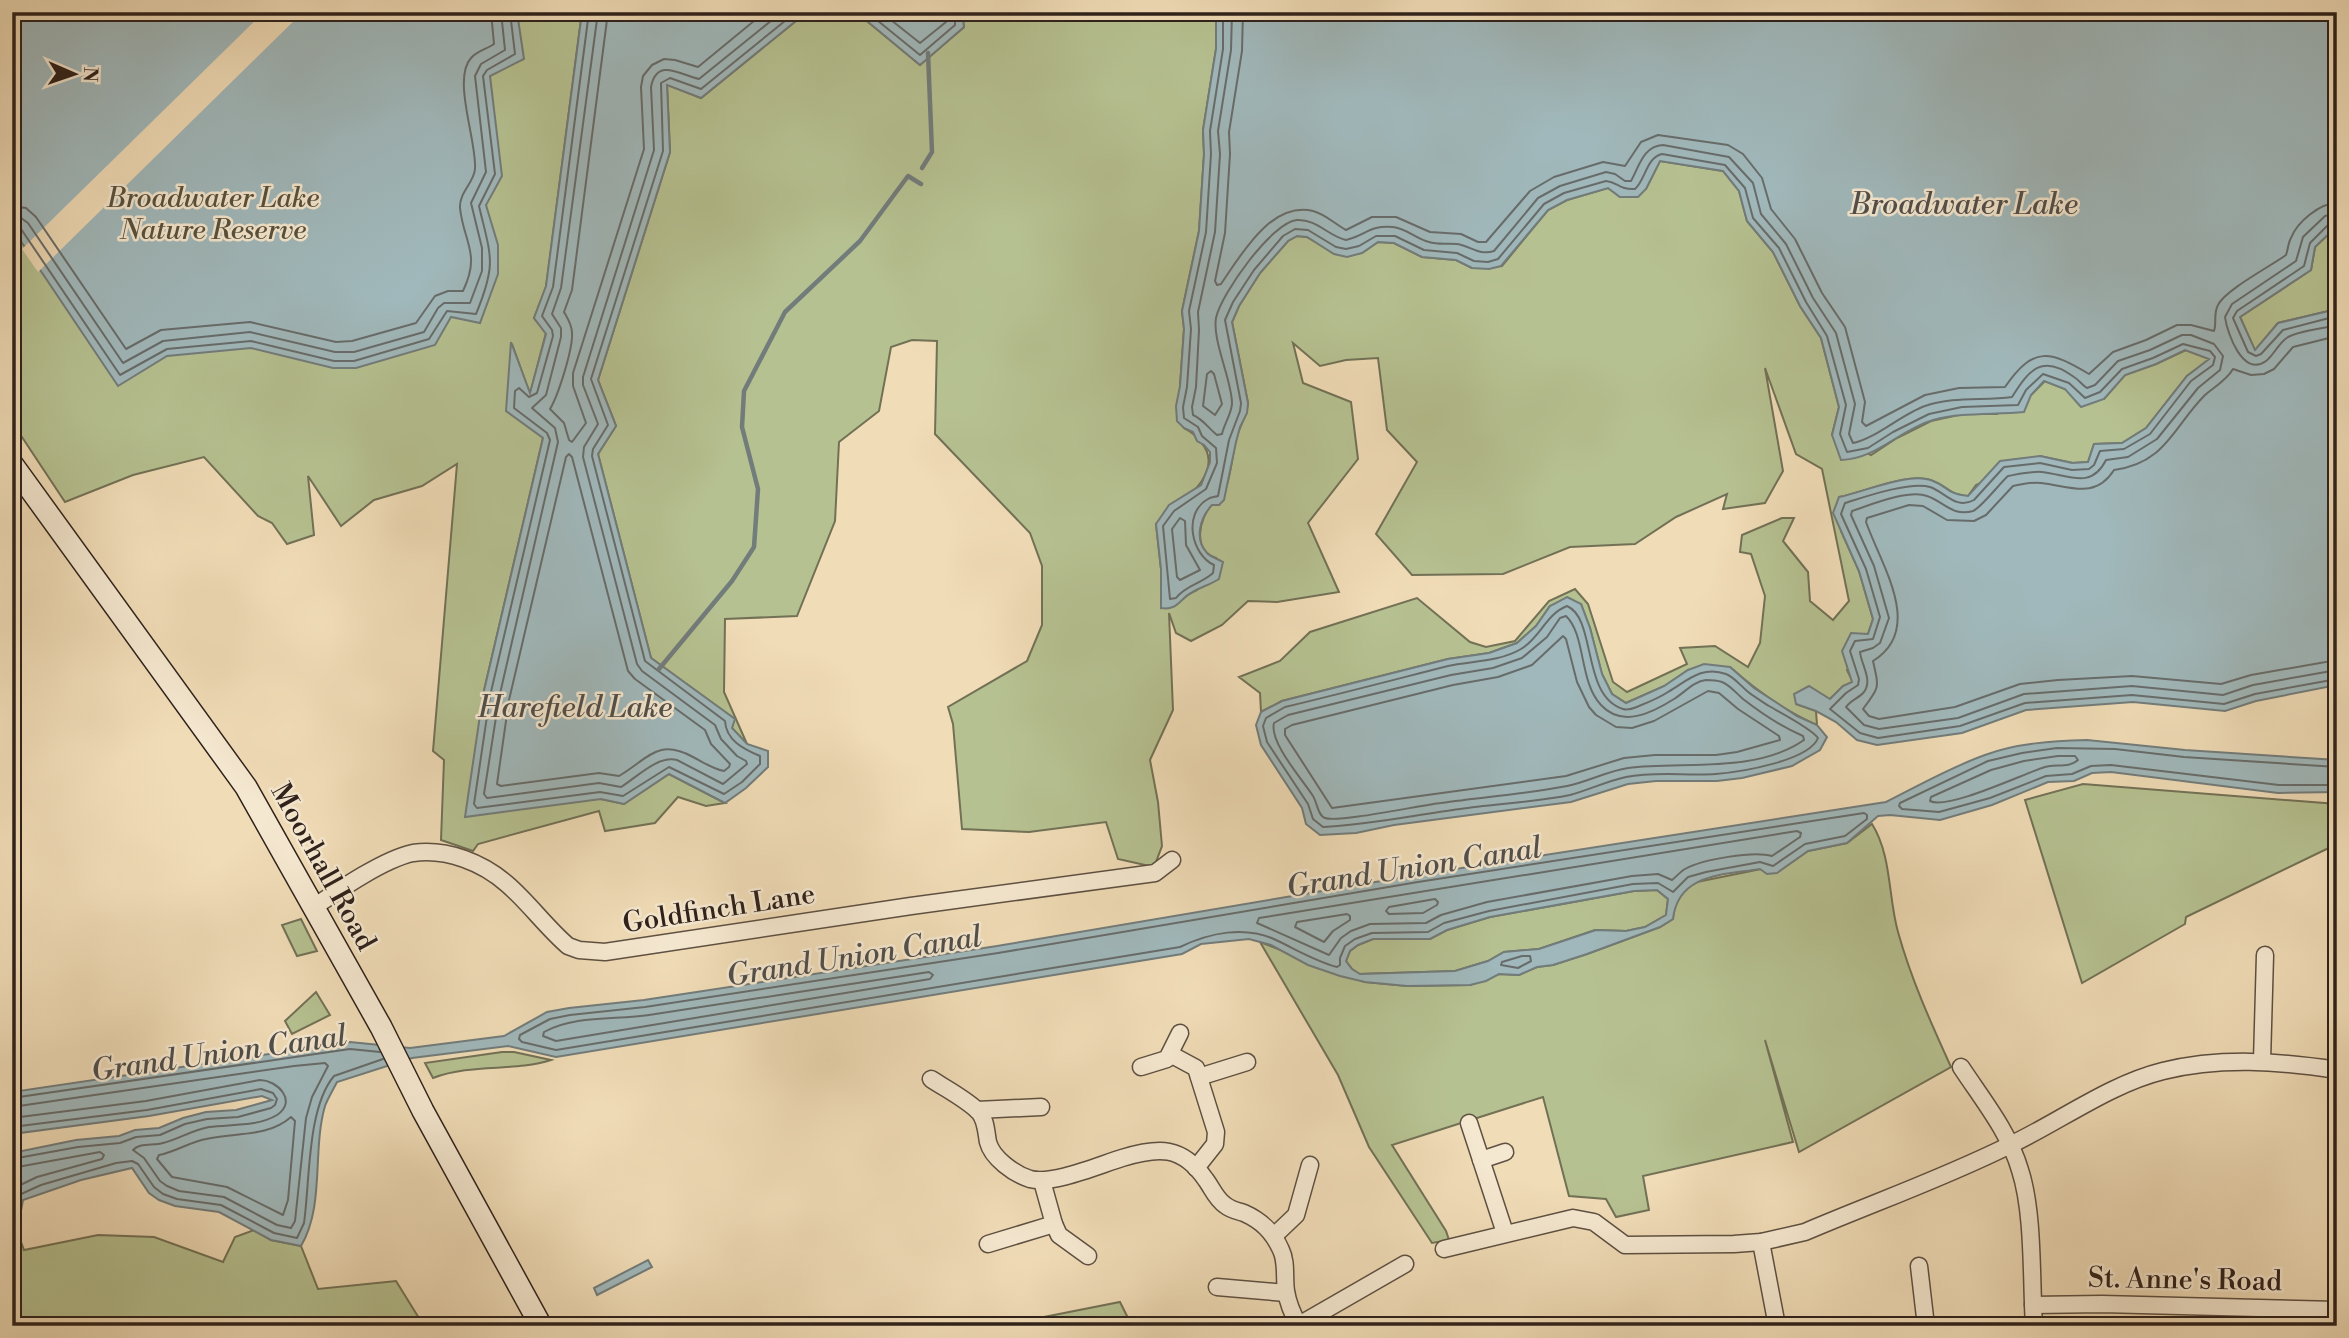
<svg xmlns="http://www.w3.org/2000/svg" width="2349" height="1338" font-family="'Libre Bodoni',serif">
  <rect width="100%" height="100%" fill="#f0dcb7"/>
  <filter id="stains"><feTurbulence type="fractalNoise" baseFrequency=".00286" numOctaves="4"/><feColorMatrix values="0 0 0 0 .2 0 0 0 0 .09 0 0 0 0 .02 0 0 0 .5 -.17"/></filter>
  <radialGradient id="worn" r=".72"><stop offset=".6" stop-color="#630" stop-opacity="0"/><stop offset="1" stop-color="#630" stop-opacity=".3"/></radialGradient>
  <g fill="#b6c191" stroke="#727156" stroke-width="2">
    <path d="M12,12h570l-36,275 -12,31 12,15 -16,61 -18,-50 31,94 -60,257 118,104 23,5 45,-30 56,29 -19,3 -28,-9 -23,26 -50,8 -6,-20 -121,33 -5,7 -32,-11 3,-80 -11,-9 24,-287 -35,22 -48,14 -33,26 -33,-50 6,59 -27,9 -15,-21 -14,-7 -54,-59 -71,18 -68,27 -53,-80z"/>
    <path d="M807,12h49l64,53 44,-38 -2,-15h254v37l-13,81 1,24 -5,77 -17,80 2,18 -4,57 4,42c8,4 12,7 17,14 27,32 -24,63 -45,82l5,45v39l36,-18 19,-32c-24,-8 -17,-39 -4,-54l7,1c11,-21 12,-42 17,-65 3,-13 11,-24 12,-37l-16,-81 7,-16 21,-33 28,-32 9,-5 10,1 13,7 42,9 16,-11 16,1 28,14 34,3 16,8 30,-2 46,-56 19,-10 41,-12 12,9 26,-8 14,-28 63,10 16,20 8,30 26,31 27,54 21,32 18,69 -7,28 39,20 26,-17 34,-17 32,-7h34l34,-19 14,-14 20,8 39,10 21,-24 31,-11 30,-14 24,9 -23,17 -41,52 -24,15 -28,1 -6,18 -15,1 -33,-7 -64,29 -8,11c-21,-2 -19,-9 -35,-15 -24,-10 -68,11 -94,16l2,34 18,40 14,48 -5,15 -21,36 6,12 -10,4 -13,13 -34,5 20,7 1,14c-32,-14 -60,-34 -87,-58l-42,3 -23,16 -39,17 -14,-9 -10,-20 -12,-46 -9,-24 -31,2 -14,20 -19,17 -28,10 -41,6 -166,42 -21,11 -1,-19 -21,-16 41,-16 30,-29 107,-34 53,44 16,5 29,-6 34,-40 26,-12 13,15 25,78 14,10 60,-28 -7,-16 35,-2 33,21 12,-24 5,-47 -14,-42 -11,-2 2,-17 40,-17h12l-11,23 25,31 2,29 23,19 16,-19 -27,-132 -26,-15 -31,-86 18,103 -18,32 -42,6 4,-15 -51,23 -41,27 -65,3 -67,27 -91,1 -36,-41 41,-72 -30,-32 -9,-72 -32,2 -26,6 -27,-23 10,40 48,19 7,57 -50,64 31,69 -62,10 -29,-1 -26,24 -31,16 -15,-8 -7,-20 4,97 -23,50 8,42 4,44 -8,21 -36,-8 -12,-37 -77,10 -67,-3 -9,-105 -5,-17 79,-46 15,-36v-59l-12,-33 -95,-99 2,-93 -25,-1 -21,7 -12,64 -40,31 -4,79 -38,95 -72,3 -1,73 23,52 -15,-16 2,-9 -83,-61 -53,-204 18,-28 -18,-46 72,-228 -3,-68 34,14z"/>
    <path d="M2337,226v83l-59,14 -23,28 -15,-34 71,-47 4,-23z"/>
    <path d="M2083,784l254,20v40l-151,73 -1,7 -103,59 -57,-183z"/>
    <path d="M1872,824c20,32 16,73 26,108 13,47 33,91 53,135l-152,85 -34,-112 28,102 -150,34 6,34 -33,7 -10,-18 -37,-3 -26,-99 -151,48 54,86 3,9 -17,3 -63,-96 -31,-72 -78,-133 105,40 42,4 63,-1 29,-11 20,1 18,-8 16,-2 34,-11 73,-27 13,-8 1,-11 6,-12 12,-13 69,-14 15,4 32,-22 39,-8z"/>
    <path d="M1657,890l11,9 -2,16 -21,12 -19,4 -31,-1 -56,19 -35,3 -16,9 -33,10 -96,3 -7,-5 -6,-8 4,-10 8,-6 15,-6h57l17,-9 43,-13 144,-26z"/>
    <path d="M301,919l16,32 -20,5 -15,-31z"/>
    <path d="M316,992l14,23 -38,19 -7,-13z"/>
    <path d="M502,1052h12l37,8c-36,12 -79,3 -118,18l-8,-15z"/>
    <path d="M254,1230l17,10 30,6 17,43 78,-8 26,42 11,3h-421v-93l5,-2 7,19 74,-15 56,2 69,25 12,-25z"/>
    <path d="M1120,1302l12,24h-134z"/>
  </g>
  <g fill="#a0b8bb" stroke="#727c7b" stroke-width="2" fill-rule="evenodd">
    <path d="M12,12h505l7,47 -34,17 12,100 -16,29 12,40v29l-18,49 -29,-6 -16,28 -79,23h-23l-82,-20 -84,8 -49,30 -106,-158z"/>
    <path d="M582,12h225l-106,86 -34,-13 3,67 -72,228 18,46 -18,28 53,204 84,61 -3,9 15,16 21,7v16l-22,21 -21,15 -56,-29 -45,30 -23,-5 -136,18 18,-122 60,-257 -37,-27 5,-69 19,51 16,-59 -12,-16 12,-32z"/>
    <path d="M856,12h106l2,15 -44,38z"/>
    <path d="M1216,12h1121v214l-22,21 -4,23 -71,47 15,33 23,-27 59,-14v376l-81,16 -31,10 -92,-9 -107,8 -64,23 -85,12 -20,-5 -21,-18 -20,-11 -20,-7 -2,-10 15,-8 21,13 13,-13 9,-4 -10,-31 9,-18 17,1 5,-15 -14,-48 -26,-58 6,-16c26,-5 70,-26 94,-16 16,6 13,13 35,15l32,-35 40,-5 32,7 16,-1 6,-18 28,-1 24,-15 41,-52 22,-17 -24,-9 -29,14 -31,11 -21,24 -23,8 -16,-18 -21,-8 -13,14 -7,17c-30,3 -61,0 -91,8 -34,10 -56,39 -92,40l-9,-25 7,-28 -18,-69 -21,-32 -27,-54 -26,-31 -8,-30 -16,-20 -63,-10 -14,28 -8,8h-18l-12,-9 -41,12 -19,10 -47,56 -12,3 -17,-1 -16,-8 -34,-3 -28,-14 -16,-1 -16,11 -15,4 -13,-3 -27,-17 -10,-1 -9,5 -28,32 -21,33 -7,16 16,81 -1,10 -7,14 -4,15 -12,58 -5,5h-7c-12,13 -18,34 -5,48 4,4 11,6 16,9l-4,17c-9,6 -19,8 -28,14 -11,6 -14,18 -30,15v-39l-5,-45 13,-19 32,-20 9,-23v-10l-6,-7 -7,-4 -4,-9 -9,-4 -7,-7 -1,-15 4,-20 4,-57 -2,-18 17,-80 5,-77 -1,-24 13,-81z"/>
    <path d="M1567,597l14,7 9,24 12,46 10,20 14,9 38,-17 24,-16 16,-6 26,3 24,21 43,28 20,9 10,12 -7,13 -28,16 -50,12 -25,3h-61l-28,3 -57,18 -177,23 -38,8 -36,2 -14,-11 -4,-16 -41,-63 -5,-20 5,-13 21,-11 166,-42 41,-6 28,-10 19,-17 14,-20z"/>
    <path d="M2087,740l98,10 152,10v32l-59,1 -167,-21 -19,1 -18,8 -26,1 -56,23 -52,15 -50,-5 -12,1 -31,27 -39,8 -31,22 -10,1 -7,-5c-36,6 -82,4 -87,50l-13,8 -73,27 -34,11 -16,2 -18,8 -20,-1 -13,7 -16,4 -63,1 -42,-4 -25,-6 -32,-11 -37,-20 -22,-6 -48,5 -19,10 -626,103 -48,-11 -96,12 -75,24c-4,8 -9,16 -12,24 -13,45 0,99 -24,140l-30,-6 -52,-28 -44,-6 -16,-6 -10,-7 -17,-25 -51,12 -58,20 -3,16 -8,-2v-61l64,-13 43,-4 16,-6 24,-2 24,-10 23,-6 30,-2 36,-10 -10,-4 -113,20 -137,18v-42l338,-50 60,6 94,-12 43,-24 22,-4 75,-8 353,-54 420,-71 469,-73c32,-16 65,-35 99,-47 32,-12 68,-14 102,-15zM1657,890l11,9 -2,16 -21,12 -19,4 -30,-1 -57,19 -35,3 -16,9 -33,10 -95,3 -8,-5 -6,-8 4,-10 8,-6 15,-6h57l17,-9 43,-13 144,-26z"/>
    <path d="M648,1260l4,7 -55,28 -3,-7z"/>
  </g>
  <path fill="#f0dcb7" d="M264,12h39l-265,260 -16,-23z"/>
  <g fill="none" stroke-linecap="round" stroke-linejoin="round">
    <g stroke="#676c6b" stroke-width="2">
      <path d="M589,12l-36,275 -11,29 10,14 1,6 -16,57 -8,4 -10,-9 -4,3 -1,17 33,25 3,7 -60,256 -16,108 3,4 123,-16 23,4 46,-29 55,27 18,-12 18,-18v-8c-17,-7 -34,-16 -35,-35l-80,-60 -53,-205 1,-7 15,-24 -17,-46 72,-228 -2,-68 9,-5 31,11 95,-77"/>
      <path d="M598,12l-37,276 -9,26 9,14v9l-15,58 -14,13 23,20 3,14 -59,256 -15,96 3,4 112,-15 22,4c16,-10 37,-32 56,-27l46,24 24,-20 -1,-3 -9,-5 -16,-17 -6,-14 -73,-54 -5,-7 -54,-207 1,-10 14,-23 -15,-39v-8l71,-227 -3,-63c6,-31 31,-11 48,-8l83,-67"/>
      <path d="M608,12l-36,278 -8,22c4,7 8,13 8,21 1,16 -14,63 -22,76l14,14 5,17 3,2 14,-19 -13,-37v-13l71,-224 -3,-62 2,-11 9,-11 12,-6 11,1 23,7 67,-55"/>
      <path d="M867,12l53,43 35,-30v-13"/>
      <path d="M881,12l39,31 26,-21v-10"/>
      <path d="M1223,12v37l-13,82 1,23 -5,78 -17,79 2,18 -4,58 -4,20 1,11 14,9 4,9 14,12 1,15 -11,26 -32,22 -11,15 7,73 6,-1c10,-13 25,-14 37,-25l1,-8c-22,-10 -32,-51 -6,-66 3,-2 7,-2 10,-3l11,-56 11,-29 1,-8 -16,-83 8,-18 21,-32 29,-34 12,-7 13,1 28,17 10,2 13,-3 17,-10h19l29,14 33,3 17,8 14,1 10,-3 46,-55 20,-11 42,-12c12,1 13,9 29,8 11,-10 11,-31 27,-35l63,11 20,23 8,30 26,30 27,54 21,34 19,69 -6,29 7,18 21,-4 25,-16 36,-18 33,-7 56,-2 8,-15 17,-16 26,9 16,15 15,-6 22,-23 31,-11 30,-14 27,7 5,6 -2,8 -22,16 -41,53 -26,15 -24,2 -6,14 -5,4 -17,1 -32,-7 -36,4 -30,33c-18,10 -29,-8 -44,-13 -19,-6 -66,10 -85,16l-4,11 25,55 14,48 -7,22 -18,2 -5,10 9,28 -1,6 -12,8 -16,16 30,24 18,5 82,-12 65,-23 107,-8 92,9 31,-10 82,-15"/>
      <path d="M1232,12l-1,38 -13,81 2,23 -5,78 -17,80 1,18 -3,57 -4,20 1,8c11,5 15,13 24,20l5,-1c2,-10 10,-21 10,-31 0,-22 -20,-63 -16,-85 5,-24 56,-96 81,-98 20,-1 31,16 49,20 21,-5 23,-15 47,-13 13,1 23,12 36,15 9,3 19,1 28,2 14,2 22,12 37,7l44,-53 22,-12 46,-14 9,2 10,7h6c8,-14 12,-35 32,-36l66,12 24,26 8,31 25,30 27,54 23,35 19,71 -6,30 4,9c22,-4 49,-29 72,-37 29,-10 58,-5 87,-9 17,-27 30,-44 62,-20 5,3 8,8 13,11l8,-3 23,-24 32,-11 32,-15h9l23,9 9,12 -3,14 -22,18 -41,51 -29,18 -22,3c-15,30 -37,15 -64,12 -11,-1 -23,2 -34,4 -8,7 -27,32 -35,35 -21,6 -30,-10 -46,-15 -18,-7 -57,9 -75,15l-1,4 23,51 15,52 -9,25 -7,5 -13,4c1,12 13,28 4,40 -5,6 -13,8 -18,15l18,18 15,4 79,-11 66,-24 108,-8 91,9 30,-10 84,-15"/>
      <path d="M1243,12l-1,39 -13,81 1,22 -5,79 -10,48 2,4 4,-1c20,-29 50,-83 92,-73 12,3 22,13 33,19l26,-13h24l34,15 31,2 17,8h8l44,-51 24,-14 49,-15 22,4 16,-24 17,-7 70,10 15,9 19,24 9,31 24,30 27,54 23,34 20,75 -3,20 4,4 59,-31 34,-7 46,-1c29,-42 45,-36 84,-13l24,-22 33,-12 31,-15h14l23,6c3,-8 -1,-17 4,-26 7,-15 53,-39 68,-50 2,-5 2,-12 5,-17 6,-16 29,-35 46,-35"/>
      <path d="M12,206l14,2 10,9 90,132 35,-19 89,-8 86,20 16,-1 64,-18 19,-27 13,-5h15c18,-38 1,-47 -3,-83 -1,-16 14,-25 15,-39 2,-28 -23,-90 -4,-111 6,-7 16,-9 23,-14l-3,-32"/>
      <path d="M2337,213l-12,3 -22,21 -7,24 -64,43 -7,13c2,16 18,61 41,44 8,-6 13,-19 22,-24 14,-7 34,-8 49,-12"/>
      <path d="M12,216l9,2 7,5 95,140 40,-22 87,-9 85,20h19l70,-20 14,-24 6,-5h26l12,-32v-23l-11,-45 15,-31 -11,-96 6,-12 24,-14 -4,-38"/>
      <path d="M2337,222l-7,1 -20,20 -6,23 -67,45 -4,7 15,34 8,4 5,-2 22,-24 54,-14"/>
      <path d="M12,225l9,4 99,146 47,-26 84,-8 83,20h20l75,-22 18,-28 29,3c21,-51 15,-57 3,-108l16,-32 -12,-98 4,-6 28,-16 -5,-42"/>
      <path d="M2337,336l-44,11 -19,22 -10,5 -13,1 -18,-6c-7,12 -18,17 -28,26 -32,32 -39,68 -91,75 -19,30 -44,16 -73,13 -9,-1 -19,1 -28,3l-27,29 -12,6 -27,-1 -24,-14 -14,-1 -42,13 -1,4c15,43 59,107 7,139 6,27 7,26 -10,48l6,7 10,3 76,-12 65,-23 38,-4 74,-4 89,8 30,-9 86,-15"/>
      <path d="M1211,371l3,3 8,30 -7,11 -12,-9 4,-32z"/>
      <path d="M569,454l3,3 56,214 7,8 70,51 6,14 19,20 -1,3 -5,4c-11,-2 -21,-9 -31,-14 -35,-19 -44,1 -74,19l-20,-3 -98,13 -4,-2 12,-84 57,-243z"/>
      <path d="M1180,518l5,3 1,24 14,25 -20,10 -3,-3 -5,-48z"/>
      <path d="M1567,606c30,13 14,90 56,103 6,2 11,-1 16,-3 10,-4 20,-8 29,-14 19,-11 34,-27 58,-18 8,3 15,12 21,17 7,6 15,10 22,15 12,7 43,23 49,32 -9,23 -78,34 -102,36 -30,2 -60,-3 -90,3 -19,4 -37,13 -56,18 -34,7 -75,9 -110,14 -46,6 -91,16 -137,18l-10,-8 -5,-15 -41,-62 -4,-16 3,-8 19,-11c55,-13 108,-27 163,-41 23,-5 51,-4 73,-17 19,-11 25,-35 46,-43z"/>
      <path d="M1566,616c20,19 13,66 35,89 21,23 51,8 73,-6 10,-6 20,-18 32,-19 4,0 13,1 16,2 8,3 15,12 21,17 18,14 39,28 60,37l1,4c-49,34 -121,21 -176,28 -21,3 -40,14 -61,18 -41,8 -85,11 -126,17 -20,2 -102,20 -116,15 -7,-2 -8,-16 -12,-22 -11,-17 -44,-54 -39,-73l14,-8 163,-40 42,-7 29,-10 25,-21 13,-19z"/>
      <path d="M1563,636l3,3 11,43 12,25 7,8 20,12 16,1 22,-7 54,-30 11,2 19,16 41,27 1,4 -43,12 -21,3h-61l-31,3 -58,18 -234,32 -47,-73v-6l7,-4 161,-40 45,-8 34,-12z"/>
      <path d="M2058,756h17l3,4c-10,9 -24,3 -36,8 -21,7 -95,42 -112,33l1,-4 60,-27 33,-9z"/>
      <path d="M2337,767l-153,-10 -69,-8 -58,-1 -35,5 -34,8 -88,42 -1,3 3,3 37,3 51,-14 56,-22 26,-2 19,-8 20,-1 168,20h58"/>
      <path d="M1864,813l3,2v4l-22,17 -40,8 -32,22 -13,-4 -54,10 -18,5 -15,15 -15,-9 -25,1 -144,27 -45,12 -16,9 -56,1 -17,6 -10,7 -5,12v7l-3,2c-22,-6 -40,-17 -61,-27 -31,-15 -67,-7 -96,7l-624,103 -34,-8 -3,-3 1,-4 30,-16 20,-4 75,-8 353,-54 420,-71z"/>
      <path d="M1797,831l4,2 -1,4 -28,19c-19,-5 -69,3 -87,13 -5,3 -9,8 -13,11l-14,-6 -26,2 -145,26 -46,13 -15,8 -56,1 -19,7 -10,7 -12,17 -72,-32 2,-5z"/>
      <path d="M1435,899l3,3 -1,3 -14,8 -34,1 -3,-3 3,-4z"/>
      <path d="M1347,914l3,2v4l-17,11 -9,11 -29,-15 2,-5z"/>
      <path d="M1522,956h8l1,5 -13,7 -17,-3 1,-3z"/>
      <path d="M929,972l4,3 -3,4 -350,58 -24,4 -13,-5 1,-4c30,-17 72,-12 105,-17 93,-14 187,-29 280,-43z"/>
      <path d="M12,1098l338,-49 30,3"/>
      <path d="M12,1107l282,-41 31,-3 3,3 -16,31 -6,21 -11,103 -4,7 -14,-3 -53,-28 -45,-6 -12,-5 -7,-5 -16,-23 -11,-8c7,-8 20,-4 30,-7 16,-4 29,-13 46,-16 22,-3 48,0 68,-12 21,-14 0,-35 -17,-35l-114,21 -134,17"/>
      <path d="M291,1117l4,4 -7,79 -5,15 -56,-28 -55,-10 -15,-18 2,-4c16,-3 31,-13 47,-16 29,-7 61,-1 85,-22z"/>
      <path d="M12,1127l135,-17 114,-21 12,4 4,6 -2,6 -4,3 -33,9 -31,2 -22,5 -25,11 -24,2 -16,6 -42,4 -66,12"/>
      <path d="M12,1168l88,-16 4,3 -2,4 -65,18 -25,12"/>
      <path d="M12,1207l7,-12 22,-10 75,-22 16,-2 6,3 16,23 9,7 14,5 44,6 53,28 23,5 7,-15c6,-42 3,-115 30,-147l49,-17"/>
    </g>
    <g stroke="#727c7b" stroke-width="4.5">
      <path d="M922,168l10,-16 -4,-99"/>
      <path d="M659,669l73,-88 22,-34 4,-58 -16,-62 2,-36 41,-79 75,-71 48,-65 13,8"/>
    </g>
    <g stroke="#5e5042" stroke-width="19">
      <g id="street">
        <path d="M314,907c25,-17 70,-48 99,-54 34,-5 70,10 94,31 22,19 39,43 61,62l11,4 26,2 306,-46 244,-33 17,-13"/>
        <path d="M1170,1054l26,14 20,64 -1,12 -19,24"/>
        <path d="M2262,1061l3,-106"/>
        <path d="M1141,1067l26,-8 13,-26"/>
        <path d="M1961,1067c21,32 48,65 59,103 14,43 11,109 14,156"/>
        <path d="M1199,1077l48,-15"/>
        <path d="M931,1079c15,10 35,20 48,33 7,8 7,19 9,30 4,16 26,32 42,37 23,6 69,-14 92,-21 36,-11 60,-13 84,22 6,8 10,19 19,25 6,5 13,6 19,8 18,8 29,19 37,37 6,12 3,28 5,41 2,13 7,24 13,35"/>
        <path d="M977,1110l64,-3"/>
        <path d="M1469,1123l36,110"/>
        <path d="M1481,1160l24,-8"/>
        <path d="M1054,1224l5,11 29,21"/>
        <path d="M1274,1236l22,-21 14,-50"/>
        <path d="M1761,1242l16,84"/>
        <path d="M988,1244l66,-20 -12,-43"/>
        <path d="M1444,1249l129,-31 21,4 31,23 109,-1 27,-2 44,-10c68,-29 139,-54 205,-87 49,-23 100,-61 153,-74 57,-14 116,-10 174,-1"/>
        <path d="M1919,1266l7,60"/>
        <path d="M1217,1287l69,6"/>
        <path d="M2033,1305l69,-1 235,6"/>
        <path d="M1299,1325l106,-61"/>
      </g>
    </g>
    <g stroke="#2e211b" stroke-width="24">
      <path id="secondary" d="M12,464l234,323 135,240 42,84 118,215"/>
    </g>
    <use href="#street" stroke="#f5e8d0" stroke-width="16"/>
    <use href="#secondary" stroke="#f5e8d0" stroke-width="21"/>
  </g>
  <g text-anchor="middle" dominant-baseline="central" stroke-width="5" stroke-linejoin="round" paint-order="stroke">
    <g font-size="28" font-style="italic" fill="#57513e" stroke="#f5e8d0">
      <text x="213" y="198">Broadwater Lake<tspan x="213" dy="32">Nature Reserve</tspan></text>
    </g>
    <g font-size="28" fill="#2e211b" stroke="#f5e8d0">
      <text transform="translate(323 867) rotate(61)">Moorhall Road</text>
      <text transform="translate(719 909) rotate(-9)">Goldfinch Lane</text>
      <text transform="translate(2185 1280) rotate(1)">St. Anne's Road</text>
    </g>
    <g font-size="30" font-style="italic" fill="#504e4b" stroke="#f5e8d0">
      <text x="1964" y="205">Broadwater Lake</text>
      <text x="575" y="708">Harefield Lake</text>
      <text transform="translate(1414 868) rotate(-9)">Grand Union Canal</text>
      <text transform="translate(854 957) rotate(-9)">Grand Union Canal</text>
      <text transform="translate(219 1054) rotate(-8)">Grand Union Canal</text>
    </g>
  </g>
  <rect width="2349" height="1338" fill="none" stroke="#f0dcb7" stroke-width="42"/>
  <rect x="14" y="14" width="2321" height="1310" fill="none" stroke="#2e211b" stroke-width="3.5"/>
  <rect x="21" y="21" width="2307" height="1296" fill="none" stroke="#2e211b" stroke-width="2"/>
  <g transform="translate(74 74) rotate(92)" stroke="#f5e8d0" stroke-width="5" paint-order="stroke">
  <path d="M0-5L12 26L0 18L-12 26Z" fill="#2e211b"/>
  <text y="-10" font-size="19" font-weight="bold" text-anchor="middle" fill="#2e211b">N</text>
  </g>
  <rect width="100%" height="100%" filter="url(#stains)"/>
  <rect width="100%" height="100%" fill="url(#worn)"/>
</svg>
